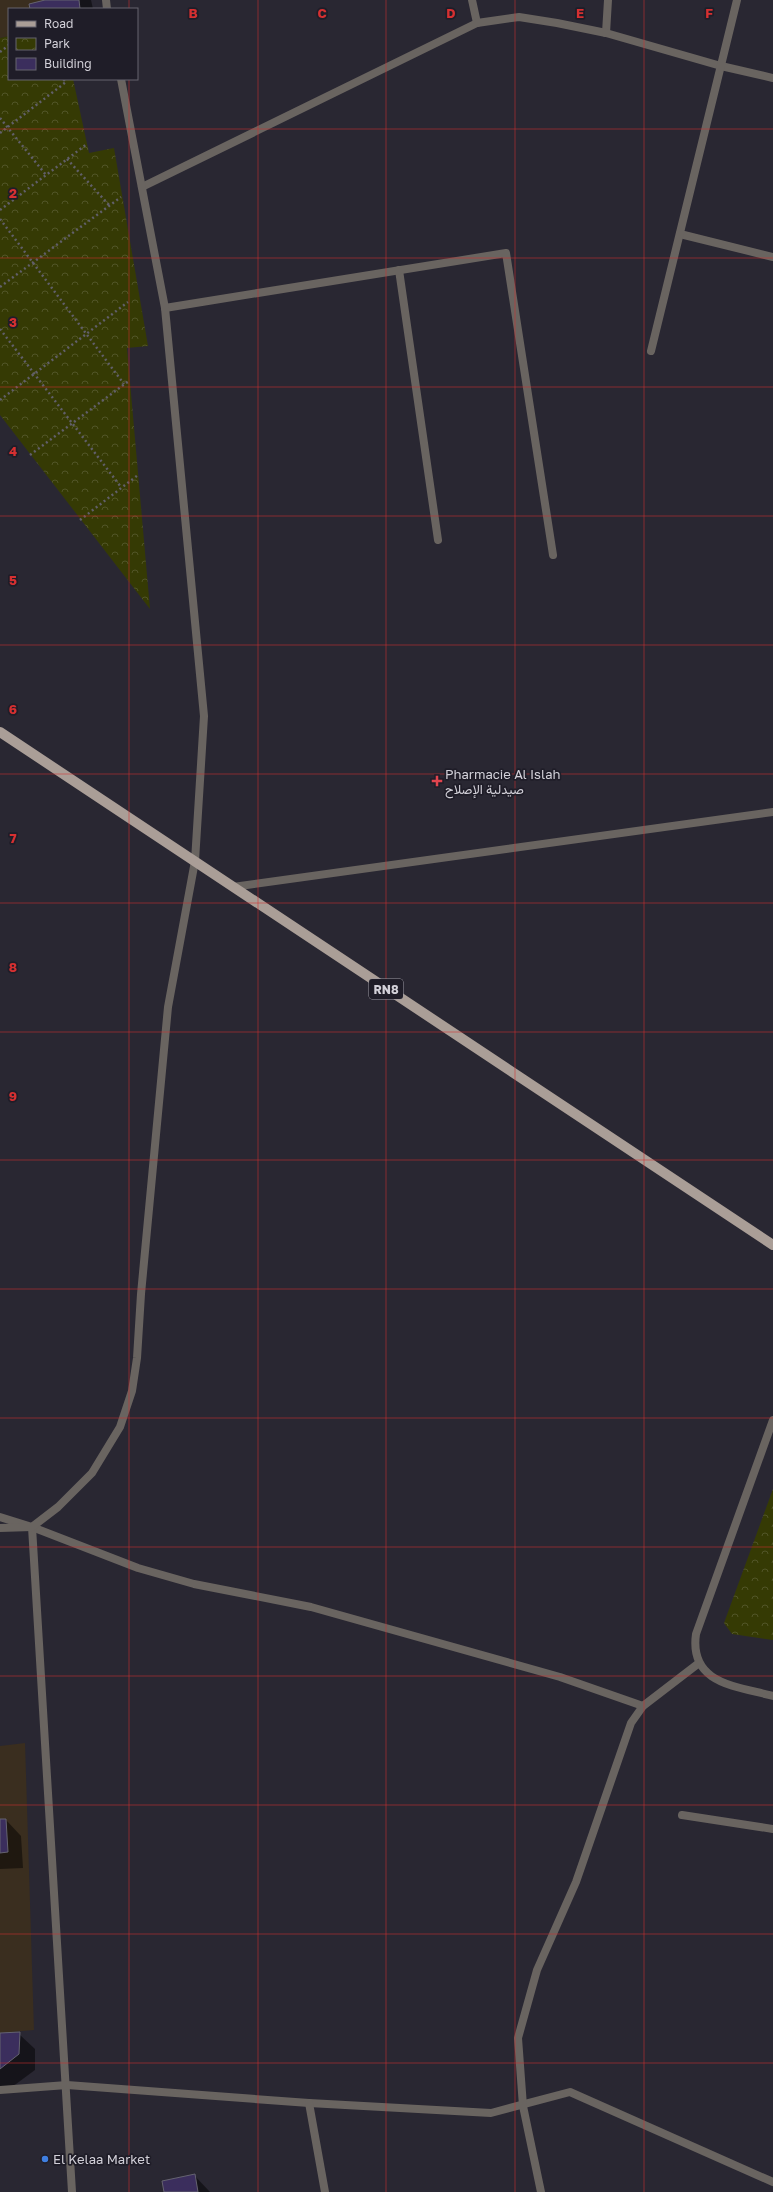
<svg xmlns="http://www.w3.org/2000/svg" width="773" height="2192" font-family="'Golos Text',Vazirmatn,sans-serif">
  <defs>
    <pattern id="park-crowns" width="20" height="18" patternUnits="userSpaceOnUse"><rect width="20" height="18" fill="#353a04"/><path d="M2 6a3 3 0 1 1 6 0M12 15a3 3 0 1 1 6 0" fill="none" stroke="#515528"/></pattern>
  </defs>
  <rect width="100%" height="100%" fill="#292732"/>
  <g fill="#3a2e1f">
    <path d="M0,0h79l1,9h-71v27l-9,2z"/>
    <path d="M25,1743l9,287 -34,3v-287z"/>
  </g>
  <g fill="url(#park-crowns)">
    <path d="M9,36v43h64l16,74 25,-5 34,198 -21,2 23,261 -150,-194v-377z"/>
    <path d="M773,1489v151l-41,-6 -8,-11z"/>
  </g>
  <g fill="#0007">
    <path d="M46,0h45l2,9h-62z"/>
    <path d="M0,1820h6l15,16 2,32 -23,1z"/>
    <path d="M0,2034h19l16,15v21l-23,17 -12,1z"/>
    <path d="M194,2175l16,17h-45z"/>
  </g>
  <g fill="#3b2e5d" stroke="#656370">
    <path d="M45,0h34l1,9h-50l-1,-5z"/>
    <path d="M0,1819h6l2,33 -8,1z"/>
    <path d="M20,2032l-1,22 -19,15v-36z"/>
    <path d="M195,2174l3,18h-34l-2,-11z"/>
  </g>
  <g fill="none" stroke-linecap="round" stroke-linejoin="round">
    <g stroke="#615f69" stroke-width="2.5" stroke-dasharray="2 3" stroke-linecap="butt">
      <path d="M0,52l9,-7"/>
      <path d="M0,118l46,57"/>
      <path d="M0,133l66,-51 -3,-3"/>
      <path d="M67,159l42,46"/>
      <path d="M0,210l87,-66"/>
      <path d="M0,219l124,165"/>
      <path d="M0,287l121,-90"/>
      <path d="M0,329l121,158"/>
      <path d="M0,400l128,-98"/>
      <path d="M30,455l100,-75"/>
      <path d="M80,520l58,-45"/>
    </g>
    <g stroke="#696460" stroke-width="8">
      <path d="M399,270l39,270"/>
      <path d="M165,308l341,-55 47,302"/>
      <path d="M32,1527l106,41 56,16 117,23 249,70 83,29"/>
      <path d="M682,1815l91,14"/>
    </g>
    <g stroke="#696460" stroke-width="8">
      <path d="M106,0l1,9"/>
      <path d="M472,0l5,23"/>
      <path d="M606,33l2,-33"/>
      <path d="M142,187l335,-164 42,-6 38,6 49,10 115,33 52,12"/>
      <path d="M680,234l93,23"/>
      <path d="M651,351l86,-351"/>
      <path d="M233,887l540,-75"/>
      <path d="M773,1420l-77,214c-7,50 40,52 77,62"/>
      <path d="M0,1517l32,10 40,665"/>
      <path d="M0,1528l32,-1 26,-20 34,-34 28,-46 12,-36 5,-33 4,-64 27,-287 27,-146 9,-145 -39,-408 -44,-229"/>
      <path d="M0,2090l67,-5 242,18 182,10 79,-21 203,90"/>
      <path d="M309,2103l16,89"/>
      <path d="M541,2192l-18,-86 -5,-68 19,-68 39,-88 55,-159 12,-17 56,-43"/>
    </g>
    <path stroke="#aa9e97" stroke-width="10" d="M0,732l773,513"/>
  </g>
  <path fill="none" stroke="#d63031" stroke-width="1" stroke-opacity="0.55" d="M129,0v9M258,0v2192M386,0v2192M515,0v2192M644,0v2192M129,79v2113M0,129h773M0,258h773M0,387h773M0,516h773M0,645h773M0,774h773M0,903h773M0,1032h773M0,1160h773M0,1289h773M0,1418h773M0,1547h773M0,1676h773M0,1805h773M0,1934h773M0,2063h773"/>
  <path fill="#e0444e" stroke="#1f1d28" stroke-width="1.5" d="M435 775h4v4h4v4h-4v4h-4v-4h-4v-4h4z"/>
  <circle fill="#3f7fe0" stroke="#1f1d28" stroke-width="1.5" cx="45" cy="2159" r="4"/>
  <g text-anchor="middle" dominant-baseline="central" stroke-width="3.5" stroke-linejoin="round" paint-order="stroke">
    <rect fill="#1f1d28" stroke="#9c9aa3" stroke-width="1" x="369" y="979" width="34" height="20" rx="3"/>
    <g font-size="12" font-weight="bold" fill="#d2d0d8">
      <text x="386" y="989">RN8</text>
    </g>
    <g font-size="13" fill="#d2d0d8" stroke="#1f1d28" text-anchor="start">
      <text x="445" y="774">Pharmacie Al Islah<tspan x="445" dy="15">صيدلية الإصلاح</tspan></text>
      <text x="53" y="2159">El Kelaa Market</text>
    </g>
  </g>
  <g font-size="13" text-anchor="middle" font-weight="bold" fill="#d63031" stroke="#1f1d28" stroke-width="3.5" stroke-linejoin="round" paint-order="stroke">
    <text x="193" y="18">B</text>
    <text x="322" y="18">C</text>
    <text x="451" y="18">D</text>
    <text x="580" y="18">E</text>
    <text x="709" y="18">F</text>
    <text x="13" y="198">2</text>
    <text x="13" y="327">3</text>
    <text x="13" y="456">4</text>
    <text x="13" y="585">5</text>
    <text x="13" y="714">6</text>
    <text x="13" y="843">7</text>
    <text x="13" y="972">8</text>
    <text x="13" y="1101">9</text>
  </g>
  <rect x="8" y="8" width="130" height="72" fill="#1f1d28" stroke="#67656e"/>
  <rect x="16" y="21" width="20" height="6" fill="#aa9e97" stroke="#67656e"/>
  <text x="44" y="28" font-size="12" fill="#d2d0d8">Road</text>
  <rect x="16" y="38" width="20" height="12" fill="url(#park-crowns)" stroke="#67656e"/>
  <text x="44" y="48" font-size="12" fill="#d2d0d8">Park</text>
  <rect x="16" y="58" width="20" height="12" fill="#3b2e5d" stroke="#67656e"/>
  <text x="44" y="68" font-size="12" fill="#d2d0d8">Building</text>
</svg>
